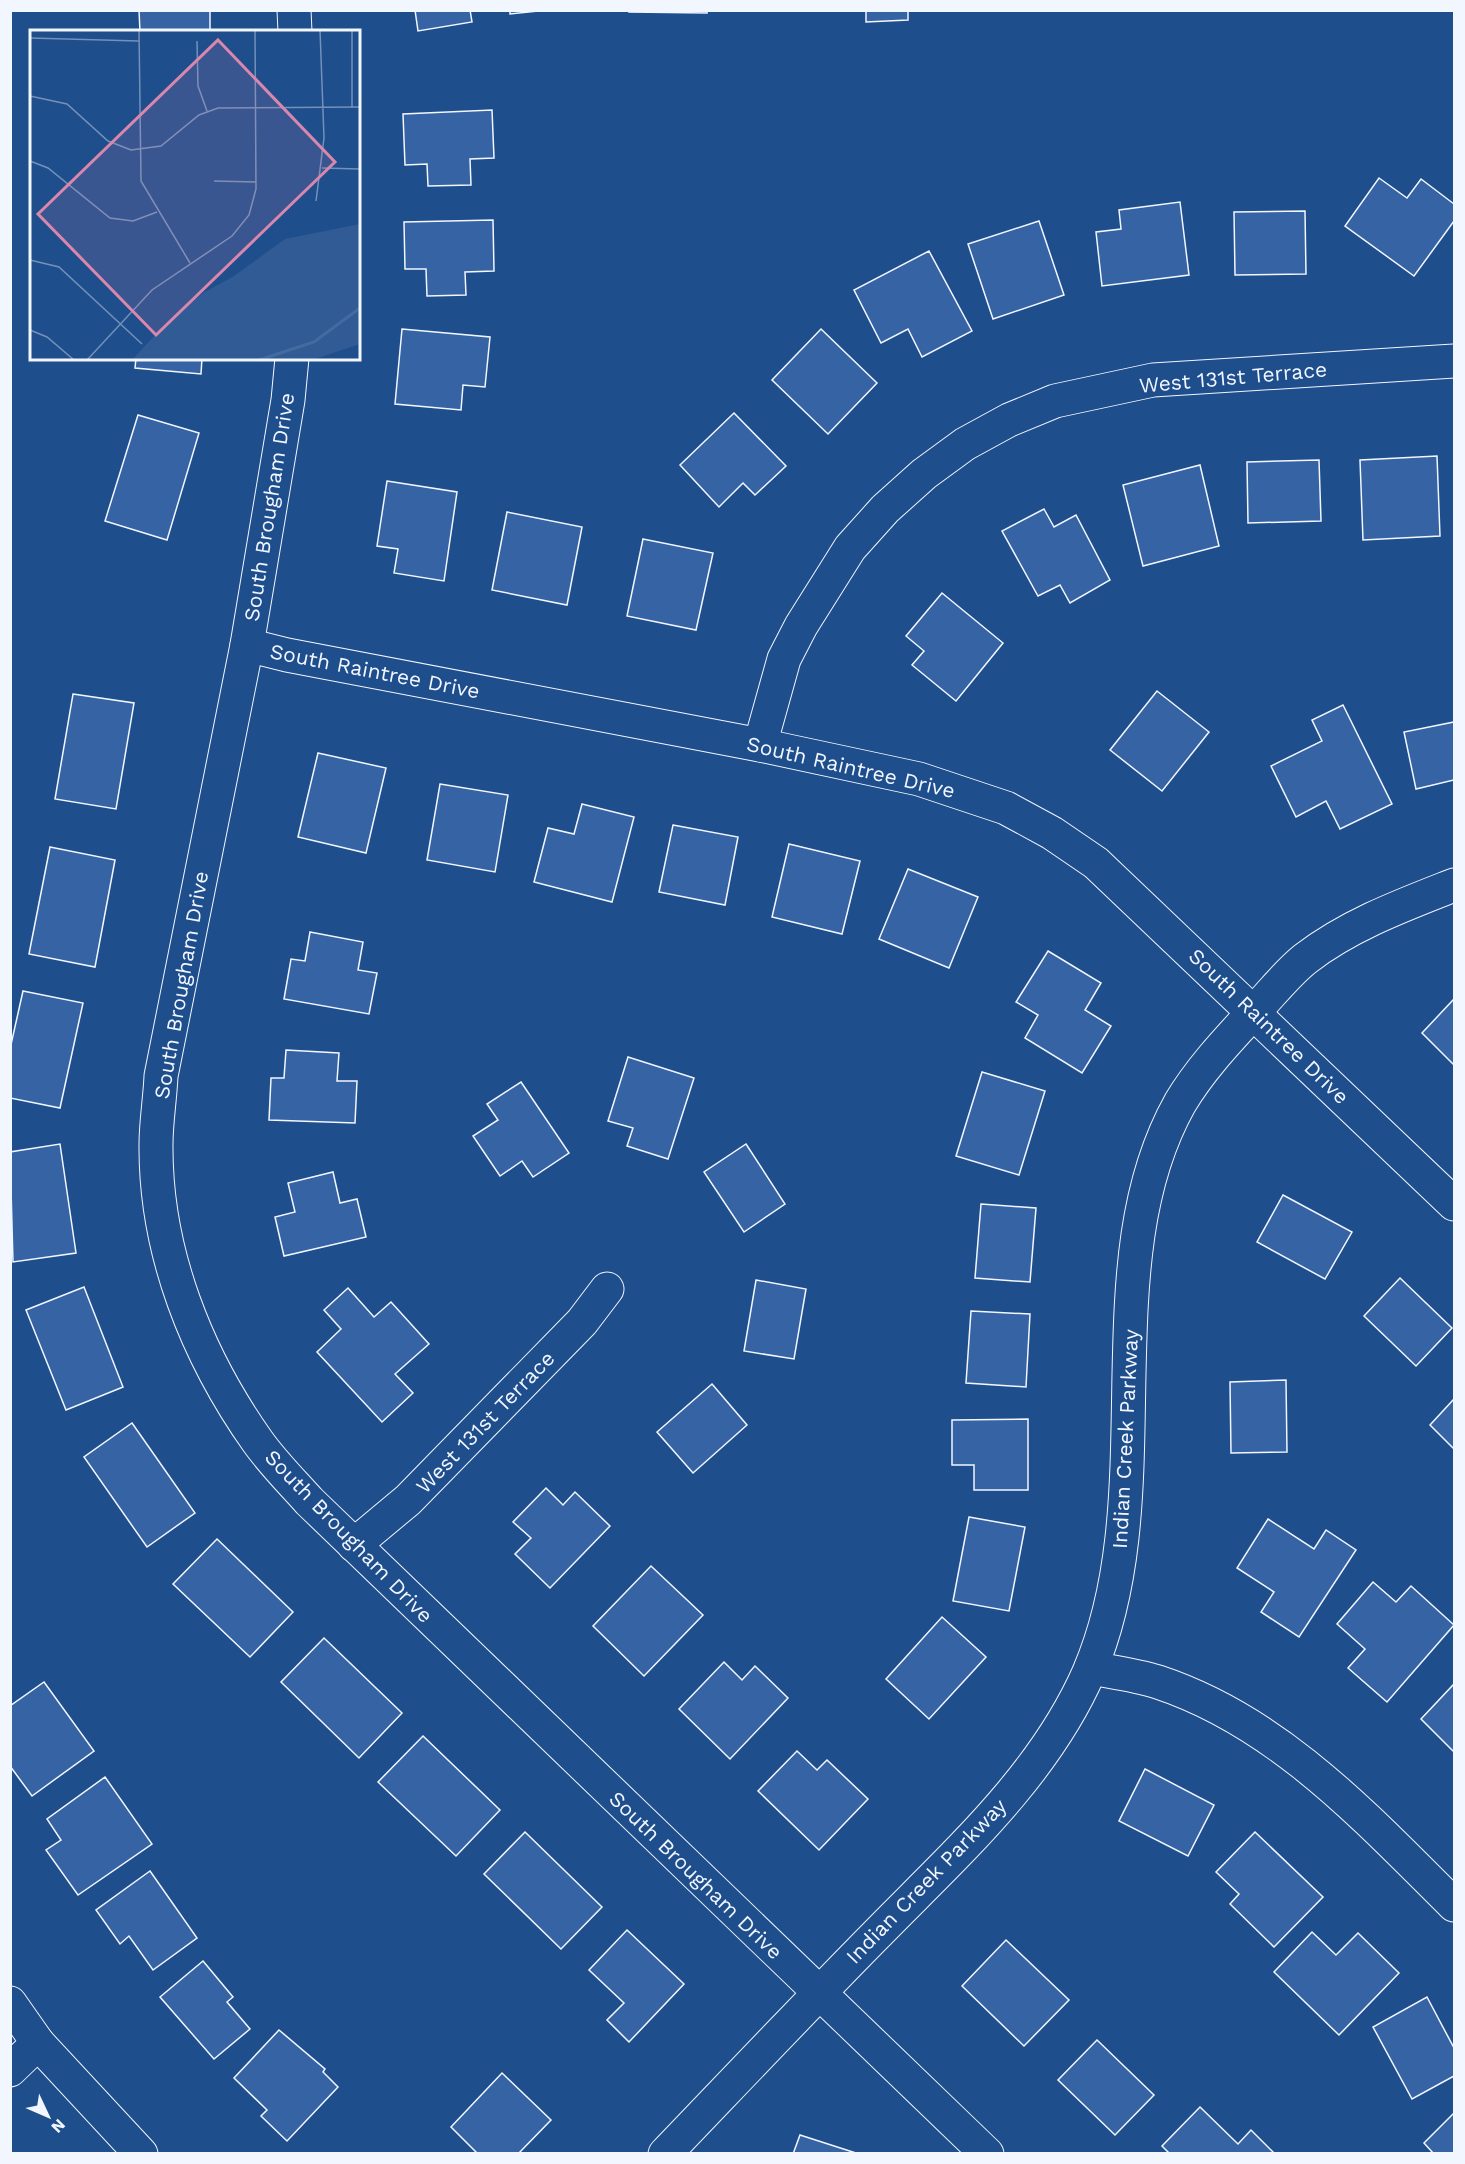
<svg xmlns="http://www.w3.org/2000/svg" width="1465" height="2164" font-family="'Work Sans',sans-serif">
  <rect width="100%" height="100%" fill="#1f4e8c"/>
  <g fill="#3563a3" stroke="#f2f6ff" stroke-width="1.5">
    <path d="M139,10h71v22h-70z"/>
    <path d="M415,10h55l2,12 -54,9z"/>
    <path d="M510,10h38l-38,4z"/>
    <path d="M629,10h78v3l-78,-1z"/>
    <path d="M866,10h42v10l-42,2z"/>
    <path d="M492,110l2,48 -24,1 1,26 -43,1 -1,-22 -22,1 -2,-51z"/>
    <path d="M1379,178l28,20 14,-19 33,25v17l-40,55 -69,-50z"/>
    <path d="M1180,202l9,73 -87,11 -6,-54 25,-3 -2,-19z"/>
    <path d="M1305,211l1,63 -71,1 -1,-63z"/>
    <path d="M493,220l1,51 -29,1 1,23 -39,1 -1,-27h-21l-1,-47z"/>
    <path d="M1039,221l25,74 -71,24 -25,-75z"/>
    <path d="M929,251l43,80 -50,26 -14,-28 -27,14 -27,-53z"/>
    <path d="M402,329l88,8 -5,50 -22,-2 -2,25 -66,-6z"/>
    <path d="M821,329l56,54 -49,51 -56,-54z"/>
    <path d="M136,358h66l-1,16 -66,-6z"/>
    <path d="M734,413l52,53 -31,29 -12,-12 -24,24 -39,-42z"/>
    <path d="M138,415l61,18 -32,107 -62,-19z"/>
    <path d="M1437,456l3,80 -77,4 -3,-80z"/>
    <path d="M1319,460l2,61 -73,2 -1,-61z"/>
    <path d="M1200,465l19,81 -76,20 -20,-81z"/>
    <path d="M387,481l70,11 -13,89 -50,-8 4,-24 -21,-3z"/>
    <path d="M1044,509l10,18 22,-12 34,65 -40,23 -10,-18 -22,11 -36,-65z"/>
    <path d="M507,512l75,15 -15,78 -75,-15z"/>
    <path d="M643,539l70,14 -17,77 -69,-14z"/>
    <path d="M942,593l61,50 -47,58 -44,-36 12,-14 -18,-15z"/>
    <path d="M1157,691l52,41 -47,59 -52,-41z"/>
    <path d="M73,694l61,9 -18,106 -61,-10z"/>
    <path d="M1343,705l49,99 -52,25 -14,-28 -30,16 -25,-51 51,-25 -10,-21z"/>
    <path d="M1454,722v58l-38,9 -12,-57z"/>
    <path d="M318,753l68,15 -20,85 -68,-16z"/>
    <path d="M440,784l68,11 -13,77 -68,-12z"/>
    <path d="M582,804l52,13 -22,85 -78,-20 14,-54 26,6z"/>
    <path d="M673,825l65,12 -13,68 -66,-13z"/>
    <path d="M789,844l71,17 -18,73 -70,-17z"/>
    <path d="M50,847l65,13 -20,107 -66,-13z"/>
    <path d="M908,869l70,28 -29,71 -70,-29z"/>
    <path d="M310,932l53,10 -5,28 19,3 -8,41 -85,-15 7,-40 14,2z"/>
    <path d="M1048,951l53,32 -16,27 26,16 -29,47 -57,-35 13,-23 -22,-13z"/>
    <path d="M23,991l60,12 -23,105 -50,-10v-49z"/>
    <path d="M1454,999v66l-32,-32z"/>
    <path d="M286,1050l53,3 -2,28h20l-2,42 -86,-3 2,-42h13z"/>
    <path d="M628,1057l66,21 -26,81 -41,-13 6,-18 -25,-7z"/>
    <path d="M982,1072l63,19 -26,84 -63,-19z"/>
    <path d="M521,1082l48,71 -36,24 -11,-16 -22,15 -27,-40 25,-16 -11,-16z"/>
    <path d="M60,1144l16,109 -63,9 -3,-110z"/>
    <path d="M746,1144l39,60 -41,28 -40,-60z"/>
    <path d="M333,1172l7,31 17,-4 9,38 -82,19 -9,-39 20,-5 -7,-29z"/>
    <path d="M1283,1195l69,37 -27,47 -68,-37z"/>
    <path d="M981,1204l55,4 -6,74 -55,-4z"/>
    <path d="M1400,1278l52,50 -36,38 -52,-50z"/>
    <path d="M756,1280l50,9 -12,70 -50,-8z"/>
    <path d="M84,1287l39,100 -57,23 -40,-100z"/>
    <path d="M348,1288l26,29 17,-15 38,42 -34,30 18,19 -31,29 -65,-70 24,-23 -17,-19z"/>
    <path d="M971,1311l59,3 -4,73 -60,-4z"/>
    <path d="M1286,1380l1,72 -56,1 -1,-71z"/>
    <path d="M712,1384l35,41 -54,48 -36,-41z"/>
    <path d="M1454,1399v50l-24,-24z"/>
    <path d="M1028,1419v71h-54v-25h-22v-45z"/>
    <path d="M132,1423l63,90 -48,34 -63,-90z"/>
    <path d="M546,1488l17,17 12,-13 35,34 -60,62 -35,-34 16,-16 -18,-16z"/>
    <path d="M969,1517l56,10 -16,84 -56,-10z"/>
    <path d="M1268,1519l46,30 12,-19 30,20 -57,87 -38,-25 13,-20 -37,-24z"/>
    <path d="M217,1539l76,73 -43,45 -77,-73z"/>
    <path d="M651,1566l52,49 -59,61 -51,-50z"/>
    <path d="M1373,1582l23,20 15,-16 43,39 -67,77 -39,-34 17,-19 -28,-25z"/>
    <path d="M942,1617l44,40 -57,62 -43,-40z"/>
    <path d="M324,1638l78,75 -43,45 -78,-76z"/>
    <path d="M724,1662l18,18 13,-14 33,32 -58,61 -51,-50z"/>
    <path d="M44,1682l50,69 -62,45 -22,-30v-60z"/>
    <path d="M1454,1684v68l-33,-33z"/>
    <path d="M423,1736l77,74 -44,46 -78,-74z"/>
    <path d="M797,1751l20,19 10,-10 41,39 -49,51 -61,-59z"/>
    <path d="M1145,1769l69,36 -26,51 -69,-35z"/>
    <path d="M105,1777l47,67 -74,51 -32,-45 15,-10 -14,-21z"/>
    <path d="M525,1832l77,75 -41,42 -77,-75z"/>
    <path d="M1255,1832l68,65 -49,50 -44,-43 9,-10 -23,-22z"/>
    <path d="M150,1871l47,67 -44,32 -24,-34 -9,8 -24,-34z"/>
    <path d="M627,1930l57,54 -55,58 -22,-22 17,-17 -35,-33z"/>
    <path d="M1312,1932l24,23 22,-22 41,40 -60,62 -65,-63z"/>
    <path d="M1006,1940l63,60 -45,46 -62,-60z"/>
    <path d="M203,1961l30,36 -6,5 23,27 -36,30 -54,-62z"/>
    <path d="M1427,1997l27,51v28l-42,23 -39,-72z"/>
    <path d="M279,2030l46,39 -2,3 15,15 -51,54 -26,-25 6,-6 -33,-32z"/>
    <path d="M1097,2040l57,55 -39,40 -57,-55z"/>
    <path d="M502,2073l49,47 -33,34h-40l-27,-27z"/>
    <path d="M1200,2107l38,37 13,-14 24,24h-105l-8,-8z"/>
    <path d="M1454,2113v41h-20l-10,-11z"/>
    <path d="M800,2135l59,19h-66z"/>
  </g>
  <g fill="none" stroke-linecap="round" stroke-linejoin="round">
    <g stroke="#f2f6ff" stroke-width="35">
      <g id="minor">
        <path d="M294,10l1,22"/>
        <path d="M292,358l-4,42 -41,245 -86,431c-1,23 -5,46 -5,68 -1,108 41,212 102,298 15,21 34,40 51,59l678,653"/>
        <path d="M247,645l40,10 473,90 159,34 87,29 46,25 44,30 358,341"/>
        <path d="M760,745l24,-86 17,-33 49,-78 35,-39 39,-35 41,-30 44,-24 46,-19 98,-21 301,-19"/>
        <path d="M354,1545l54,-45 174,-178 25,-33"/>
        <path d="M1091,1668c21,4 45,7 67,14 121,40 208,136 296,223"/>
        <path d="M10,2003l28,40 103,111"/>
        <path d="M10,2070l28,-27"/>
        <path d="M665,2154c70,-73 139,-146 210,-218 79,-81 168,-159 214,-264 40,-93 38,-199 40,-298 2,-92 5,-189 51,-271 19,-32 45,-60 70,-87 18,-18 35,-41 55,-57 44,-34 98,-54 149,-74"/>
      </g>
    </g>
    <use href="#minor" stroke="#1f4e8c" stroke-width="33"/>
  </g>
  <g text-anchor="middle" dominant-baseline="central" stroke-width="4.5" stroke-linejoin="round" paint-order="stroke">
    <g font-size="21" fill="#f2f6ff" stroke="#1f4e8c">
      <text transform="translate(1233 377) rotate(-5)">West 131st Terrace</text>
      <text transform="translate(269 507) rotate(-81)">South Brougham Drive</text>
      <text transform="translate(375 671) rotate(11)">South Raintree Drive</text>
      <text transform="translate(851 767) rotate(13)">South Raintree Drive</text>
      <text transform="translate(181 985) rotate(-80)">South Brougham Drive</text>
      <text transform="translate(1269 1026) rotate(44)">South Raintree Drive</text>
      <text transform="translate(485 1422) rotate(-46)">West 131st Terrace</text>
      <text transform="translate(1125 1439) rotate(-87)">Indian Creek Parkway</text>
      <text transform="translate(349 1536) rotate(46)">South Brougham Drive</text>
      <text transform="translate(696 1875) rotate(44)">South Brougham Drive</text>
      <text transform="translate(926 1881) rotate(-46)">Indian Creek Parkway</text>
    </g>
  </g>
  <g transform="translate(30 30)">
    <rect width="330" height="330" fill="#1f4e8c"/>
    <path d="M330,194v120l-48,16h-180l36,-39 35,-28 31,-17 51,-37z" fill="#305b95"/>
    <path fill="none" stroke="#446ba0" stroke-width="3" d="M229,330l55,-18 46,-34"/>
    <path fill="none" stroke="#7391ba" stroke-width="1.5" d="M109,0l2,151 49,82M322,0v77M0,8l109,3M167,11l1,45 9,25M0,66l37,8 41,37 23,9 30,-4 38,-31 19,-7 142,-1M0,131l18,7 62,50 23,3 24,-9M292,138l38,1M184,151l42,1M286,171l8,-63 -4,-108M0,230l29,7 83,77M0,300l17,7 27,23M57,330l65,-70 80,-54 17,-21 7,-26 -1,-159"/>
    <path fill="#da87ad" fill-opacity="0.15" stroke="#da87ad" stroke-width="3" d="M188,10l117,122 -179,173 -118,-121z"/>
    <rect width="330" height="330" fill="none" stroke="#f2f6ff" stroke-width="3"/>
  </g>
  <rect width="1465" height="2164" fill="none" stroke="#f2f6ff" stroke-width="24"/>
  <g transform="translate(48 2116) rotate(134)" stroke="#1f4e8c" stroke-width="4.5" paint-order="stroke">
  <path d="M0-4.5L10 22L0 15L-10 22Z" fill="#f2f6ff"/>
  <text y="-9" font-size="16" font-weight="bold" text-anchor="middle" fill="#f2f6ff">N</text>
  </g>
</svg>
